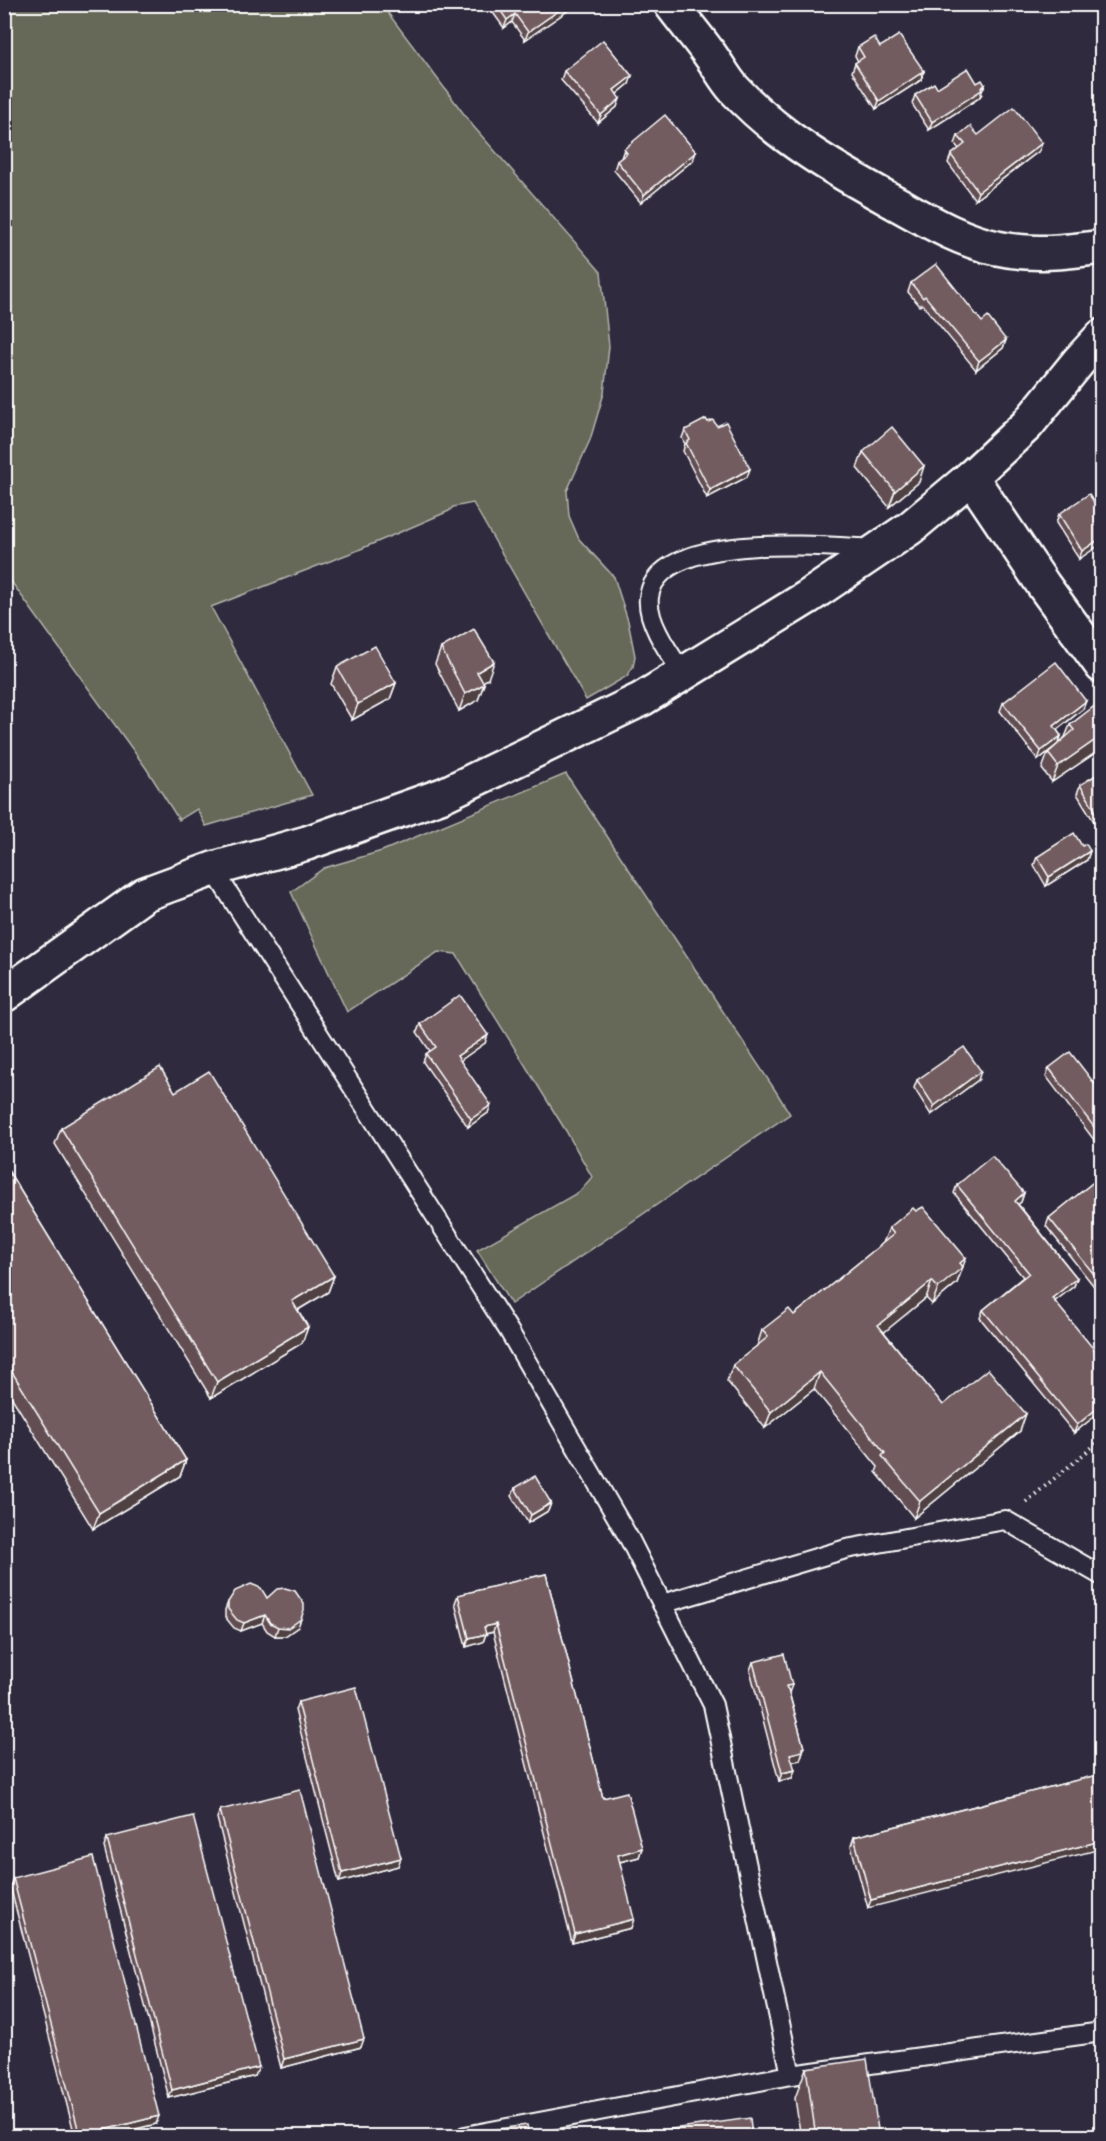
<svg xmlns="http://www.w3.org/2000/svg" width="1106" height="2141" font-family="Kalam,sans-serif">
  <rect width="100%" height="100%" fill="#2f2a3d"/>
  <filter id="ink" filterUnits="userSpaceOnUse"><feTurbulence type="fractalNoise" baseFrequency=".0167" numOctaves="2"/><feDisplacementMap in="SourceGraphic" scale="12" xChannelSelector="R" yChannelSelector="G"/><feConvolveMatrix kernelMatrix="1 2 1 2 8 2 1 2 1" color-interpolation-filters="sRGB"/></filter>
  <g filter="url(#ink)">
    <g fill="#666859" stroke="#b2b4ac" stroke-width="1.5">
      <path d="M4,5h378l91,121 128,146 8,74 -5,47 -14,47 -23,51 2,25 10,23 35,38 14,44 7,35 -2,11 -6,9 -41,24 -113,-197 -20,4 -4,4 -93,40 -145,56 101,188 -106,31 -9,-17 -18,11 -33,-52 -141,-195z"/>
      <path d="M566,774l209,316 15,24 -279,190 -34,-54 102,-58 13,-15 -26,-46 -110,-177 -18,-2 -91,60 -56,-120 33,-24 58,-17z"/>
    </g>
    <g fill="none" stroke-linecap="round" stroke-linejoin="round">
      <g stroke="#fff" stroke-width="22">
        <g id="service">
          <path d="M684,675c-14,-21 -38,-53 -35,-78 9,-68 178,-50 227,-48"/>
          <path d="M213,869l296,462 121,209 83,165 78,370"/>
          <path d="M662,1604l184,-55 159,-29 97,56"/>
          <path d="M465,2136l326,-61 311,-43"/>
        </g>
      </g>
      <g stroke="#fff" stroke-width="38">
        <g id="minor">
          <path d="M671,4c14,19 29,36 42,55 7,10 13,21 21,30 45,49 102,81 160,113 33,18 65,38 103,46 34,8 70,4 105,-1"/>
          <path d="M971,477l73,109 58,80"/>
        </g>
      </g>
      <g stroke="#fff" stroke-width="38">
        <path id="tertiary" d="M4,995l141,-101 68,-25 94,-26 136,-48 199,-96 166,-102 102,-69 61,-51 56,-52 52,-64 23,-25"/>
      </g>
      <path stroke="#fff" stroke-width="4" stroke-dasharray="1.5 4.5" stroke-linecap="butt" d="M1026,1502l76,-63"/>
      <use href="#service" stroke="#2f2a3d" stroke-width="18"/>
      <use href="#minor" stroke="#2f2a3d" stroke-width="33"/>
      <use href="#tertiary" stroke="#2f2a3d" stroke-width="33"/>
    </g>
    <g fill="#624e53" stroke="#fff" stroke-width="1.5">
      <path d="M490,4h82l-2,5 -45,31 -13,-18 -8,6 -15,-21z"/>
      <path d="M858,47h22l44,24 -3,9 -45,29 -24,-37 3,-9 3,-2 -3,-5z"/>
      <path d="M564,71l65,13 -12,10v13l-19,16 -37,-43z"/>
      <path d="M937,88l45,6 -3,4 -50,32 -17,-26 3,-9z"/>
      <path d="M978,135l64,8 -3,8 -64,49 -27,-37 3,-8 8,-6 -4,-5 3,-8z"/>
      <path d="M1101,143v27l-5,-10 3,-8 2,-1 -1,-4z"/>
      <path d="M624,149l69,11 -52,43 -27,-33 3,-9 4,-3z"/>
      <path d="M911,283l71,39 24,18 -3,8 -27,22 -54,-66 -2,2 -12,-14z"/>
      <path d="M708,422l39,55 -40,21 -24,-47 2,-7 -3,-6 3,-8z"/>
      <path d="M863,452l56,30 -30,25 -32,-39z"/>
      <path d="M1101,513l-22,46 -23,-36 3,-9z"/>
      <path d="M441,648l47,31 -5,2 1,3 -6,16 -19,11 -24,-47z"/>
      <path d="M337,667l59,16 -6,16 -38,21 -21,-36z"/>
      <path d="M1003,703l80,6 -26,21 4,6 -2,8 6,-7 5,-12 31,-16v40l-49,33 -10,-13 6,-16 7,-6 -17,13 -38,-49z"/>
      <path d="M1101,772v61l-24,-39 3,-9z"/>
      <path d="M1082,846l8,5 -3,9 -41,26 -12,-21 3,-8z"/>
      <path d="M420,1024l65,19 -25,17 28,53 -20,14 -45,-65 3,-8 4,-3 -13,-19z"/>
      <path d="M1049,1068l52,66 -7,6 -48,-64z"/>
      <path d="M917,1080h61l-47,35 -17,-27z"/>
      <path d="M175,1092l159,184 -6,16 -30,18 10,17 -6,16 -91,55 -156,-254 6,-16z"/>
      <path d="M4,1164l182,296 -6,16 -87,53 -89,-144z"/>
      <path d="M1101,1176v119l-55,-69 3,-8z"/>
      <path d="M957,1185l67,8 -3,9 -3,2 59,74 -3,8 -19,15 46,110 -27,22 -94,-115 3,-8 40,-33 -69,-84z"/>
      <path d="M889,1228l74,38 -6,17 -25,21 -6,-6 -42,34 59,73 77,26 -106,87 -38,-46 2,-5 -64,-78 -49,39 -38,-47 6,-16 24,-19 5,-16 32,-15 89,-72z"/>
      <path d="M515,1488l36,15 -3,8 -20,12 -16,-27z"/>
      <path d="M546,1574l57,224 39,50 -3,9 -19,5 11,66 -59,15 -79,-311 -7,2 -3,8 -17,5 -11,-44 3,-8z"/>
      <path d="M267,1598l31,29 -13,9h-10l-8,-5 -5,-8 -21,8 -7,-3 -9,-11v-7l3,-8z"/>
      <path d="M753,1662l36,30 15,56 -4,12 -8,1v17l-13,3 -29,-111z"/>
      <path d="M298,1702l100,164 -59,16 -44,-172z"/>
      <path d="M1101,1774l-233,134 -17,-62 3,-9z"/>
      <path d="M220,1810l141,237 -80,21 -64,-250z"/>
      <path d="M107,1838l148,238 -86,22 -65,-251z"/>
      <path d="M13,1878l143,246 -49,12h-32l-65,-250z"/>
      <path d="M806,2068l73,68h-88l1,-3 8,-1 -5,-34z"/>
    </g>
    <g fill="#504043" stroke="#fff" stroke-width="1.5">
      <path d="M568,4h4l-2,5 -45,31 3,-8z"/>
      <path d="M515,14l-3,8 -8,6 3,-8z"/>
      <path d="M924,71l-3,9 -45,29 3,-8z"/>
      <path d="M632,76l-3,8 -18,15 3,-9z"/>
      <path d="M985,85l-6,13 -50,32 3,-8z"/>
      <path d="M620,99l-3,8 -19,16 3,-8z"/>
      <path d="M1042,143l-3,8 -64,49 3,-8z"/>
      <path d="M696,152l-3,8 -52,43 3,-8z"/>
      <path d="M1006,340l-3,8 -27,22 3,-9z"/>
      <path d="M924,466l-5,16 -30,25 6,-16z"/>
      <path d="M750,469l-3,8 -40,21 3,-8z"/>
      <path d="M1101,538v6l-22,15 3,-8z"/>
      <path d="M494,662l-6,17 -17,9 6,-16z"/>
      <path d="M396,683l-6,16 -38,21 6,-16z"/>
      <path d="M484,684l-6,16 -19,11 6,-17z"/>
      <path d="M1086,701l-3,8 -32,25 3,-8z"/>
      <path d="M1061,736l-3,8 -20,16 3,-9z"/>
      <path d="M1101,736v13l-49,33 6,-16z"/>
      <path d="M1090,851l-3,9 -41,26 3,-9z"/>
      <path d="M488,1035l-3,8 -31,22 3,-9z"/>
      <path d="M981,1071l-3,9 -47,35 3,-9z"/>
      <path d="M491,1105l-3,8 -20,14 3,-8z"/>
      <path d="M1101,1128v6l-7,6 3,-9z"/>
      <path d="M1024,1193l-3,9 -9,7 3,-8z"/>
      <path d="M966,1258l-9,25 -25,21 6,-16 22,-25z"/>
      <path d="M334,1276l-6,16 -42,25 6,-16z"/>
      <path d="M1077,1278l-3,8 -25,20 3,-8z"/>
      <path d="M932,1281l-6,17 -54,44 6,-17z"/>
      <path d="M308,1327l-6,16 -91,55 6,-16z"/>
      <path d="M820,1372l-6,17 -49,39 6,-16z"/>
      <path d="M1101,1405v6l-27,22 3,-8z"/>
      <path d="M1026,1414l-6,17 -106,87 6,-17z"/>
      <path d="M186,1460l-6,16 -87,53 6,-16z"/>
      <path d="M551,1503l-3,8 -20,12 3,-8z"/>
      <path d="M265,1615l-3,8 -21,8 3,-8z"/>
      <path d="M301,1619l-3,8 -13,9h-10l3,-9z"/>
      <path d="M496,1624l-3,8 -12,3 3,-8z"/>
      <path d="M486,1634l-3,8 -17,5 3,-9z"/>
      <path d="M792,1685l-3,8 -6,2 3,-9z"/>
      <path d="M802,1748h2l-4,12 -13,3 3,-9z"/>
      <path d="M795,1770l-3,8 -13,3 3,-8z"/>
      <path d="M1101,1841v8l-233,59 3,-8z"/>
      <path d="M642,1848l-3,9 -24,6 3,-8z"/>
      <path d="M401,1858l-3,8 -59,16 3,-9z"/>
      <path d="M634,1919l-3,9 -59,15 3,-9z"/>
      <path d="M364,2039l-3,8 -80,21 3,-9z"/>
      <path d="M259,2067l-4,9 -86,22 3,-8z"/>
      <path d="M159,2116l-3,8 -49,12h-28z"/>
    </g>
    <g fill="#725b60" stroke="#fff" stroke-width="1.5">
      <path d="M496,4h72l-40,28 -13,-18 -8,6z"/>
      <path d="M899,35l25,36 -45,30 -24,-38 9,-6 -6,-10 16,-10 6,10z"/>
      <path d="M603,40l29,36 -18,14 6,9 -19,16 -37,-44z"/>
      <path d="M968,68l9,15 5,-3 3,5 -4,3 1,2 -50,32 -17,-27 19,-12 3,5z"/>
      <path d="M1014,107l28,36 -64,49 -27,-37 14,-11 -7,-8 12,-10 8,9z"/>
      <path d="M665,115l31,37 -52,43 -27,-34 10,-8 -3,-4z"/>
      <path d="M936,264l46,58 6,-5 18,23 -27,21 -54,-65 -2,2 -12,-15z"/>
      <path d="M706,419l2,3 5,-2 4,6 9,-4 24,47 -40,21 -24,-47 4,-3 -5,-10z"/>
      <path d="M892,427l32,39 -29,25 -32,-39z"/>
      <path d="M1089,494l12,19v25l-19,13 -23,-37z"/>
      <path d="M474,629l20,33 -17,10 7,12 -19,10 -24,-46z"/>
      <path d="M375,646l21,37 -38,21 -21,-37z"/>
      <path d="M1056,662l30,39 -32,25 7,10 -20,15 -38,-48z"/>
      <path d="M1097,704l4,5v27l-43,30 -10,-13 26,-23 -4,-5z"/>
      <path d="M1101,772v48l-21,-35z"/>
      <path d="M1074,833l8,13 4,-2 4,7 -41,26 -12,-20z"/>
      <path d="M460,995l28,40 -31,21 34,49 -20,14 -45,-65 10,-7 -16,-23z"/>
      <path d="M964,1047l17,24 -47,35 -17,-26z"/>
      <path d="M1070,1052l31,40v36l-4,3 -48,-63z"/>
      <path d="M160,1067l15,25 34,-21 125,205 -42,25 16,26 -91,55 -156,-254z"/>
      <path d="M992,1156l32,37 -9,8 62,77 -25,20 49,60v47l-24,20 -94,-115 46,-37 -72,-88z"/>
      <path d="M4,1164l182,296 -87,53 -95,-154z"/>
      <path d="M1101,1176v107l-52,-65z"/>
      <path d="M923,1207l43,51 -6,5 3,4 -25,21 -6,-7 -54,44 65,80 45,-36 38,45 -106,87 -38,-45 3,-3 -65,-81 -49,40 -38,-47 35,-28 -6,-7 27,-21 5,6 100,-81 -5,-6 24,-20 3,3z"/>
      <path d="M535,1476l16,27 -20,12 -16,-27z"/>
      <path d="M546,1574l57,224 24,-6 15,56 -24,7 16,64 -59,15 -79,-310 -12,3 2,7 -17,4 -11,-43z"/>
      <path d="M251,1584l10,4 6,10 10,-9 8,-1 10,3 9,13v6l-3,9 -13,9 -10,-1 -8,-4 -5,-8 -21,8 -7,-3 -9,-11v-7l7,-11z"/>
      <path d="M784,1654l8,31 -6,1 1,3h1l16,59h-2l1,3 -13,3 5,16 -13,3 -29,-111z"/>
      <path d="M356,1687l45,171 -59,15 -44,-171z"/>
      <path d="M1101,1774v67l-230,59 -17,-63z"/>
      <path d="M300,1790l64,249 -80,20 -64,-249z"/>
      <path d="M193,1816l66,251 -87,23 -65,-252z"/>
      <path d="M93,1857l66,259 -79,20 -67,-258z"/>
      <path d="M867,2059l12,77h-87v-3l23,-3 -9,-62z"/>
      <path d="M750,2118l2,18h-130z"/>
      <path d="M527,2125l2,11h-81z"/>
    </g>
  </g>
  <rect width="1106" height="2141" fill="none" stroke="#2f2a3d" stroke-width="24"/>
  <rect x="12" y="12" width="1082" height="2117" fill="none" stroke="#fff" stroke-width="2" filter="url(#ink)"/>
</svg>
